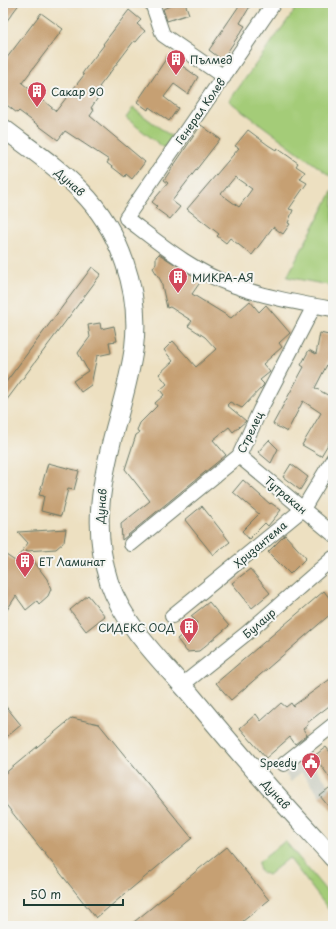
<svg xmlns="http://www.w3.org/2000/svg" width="336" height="929" font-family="'Playpen Sans',sans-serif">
  <rect width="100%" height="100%" fill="#f6f6f2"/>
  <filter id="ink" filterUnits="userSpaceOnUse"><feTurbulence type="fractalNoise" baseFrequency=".025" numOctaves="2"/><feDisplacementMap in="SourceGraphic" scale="8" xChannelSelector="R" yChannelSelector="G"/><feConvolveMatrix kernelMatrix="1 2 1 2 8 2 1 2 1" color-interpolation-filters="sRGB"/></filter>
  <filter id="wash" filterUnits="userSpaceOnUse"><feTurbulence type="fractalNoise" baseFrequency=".012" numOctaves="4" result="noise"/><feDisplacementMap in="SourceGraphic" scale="16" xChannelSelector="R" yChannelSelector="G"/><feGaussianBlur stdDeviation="0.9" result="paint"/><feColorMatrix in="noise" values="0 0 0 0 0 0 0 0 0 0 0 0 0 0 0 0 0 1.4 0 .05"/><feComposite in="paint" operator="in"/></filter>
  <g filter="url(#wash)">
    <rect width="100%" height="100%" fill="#ede0c1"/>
    <path fill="#c3c6b9" d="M307,757l24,31 -11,8 -19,-24 -10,10 -6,-8 12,-9 1,1z"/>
    <g fill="#a4cc78" stroke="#628456">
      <path d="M300,3h33v175l-104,-77z"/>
      <path d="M133,108l39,29 -8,11 -38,-30z"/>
      <path d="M333,190v96l-46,-9z"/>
      <path d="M285,841l48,58v16l-44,-57 -21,17 -8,-4 -2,-8z"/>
    </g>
    <g id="blocks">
      <g fill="#c6a073" fill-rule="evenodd">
        <path d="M3,3h17l-17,23z"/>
        <path d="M169,3h16l4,11 -22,7 -4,-12 7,-3z"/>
        <path d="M241,3h11l-12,20 5,3 -23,34 -13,-10z"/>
        <path d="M129,10l12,10 -4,4 8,7 -9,11 -2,-1 -35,46 2,2 -4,6 2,1 -8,12 3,2 -4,6 55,46 -13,17 -6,-5 -1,3 -18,-14 2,-3 -44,-29 -7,9 -39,-29 -2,2 -14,-11v-39l38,-50 22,16 -41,54 34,28 28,-36 -2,-1 4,-6 18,-23 -1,-1z"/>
        <path d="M168,56l30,21 -10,17 -14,-10 -10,13 14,11 -9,13 -20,-14 -1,3 -11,-8z"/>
        <path d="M201,125l19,14 -48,62 8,6 -10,12 -15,-11 2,-2 -5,-4 16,-19 -4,-3z"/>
        <path d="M248,130l20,15 8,5 1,-2 21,15 -2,3 9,6 -5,7 7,4 -18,26 4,1 -5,13 2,1 -7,10 -10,-7 -21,28 -22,-17 -4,5 -9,-7 2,-2 -32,-25 52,-61 -4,-2zM235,177l17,12 -13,18 -18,-13z"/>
        <path d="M159,254l42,27 -9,13 39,24 19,-17 9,11 7,-7 24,28 -11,10 3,4 -19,17 7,8 -10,8 4,4 -1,2 -21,22 -12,-6 -3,3 19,16 -13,11 -4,-5 -16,13 13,15 -104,85 -1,-16 29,-23 -25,-32 11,-34 3,-2 -2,-3 3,-7 17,-17 -2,-3 9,-8 -4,-5 7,-6 -8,-10 14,-13 -9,-11 9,-9 23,26 20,-18 -11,-12 -17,-11 4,-5 -22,-14 -3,1 -6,-27 -8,-13 3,-4v-7z"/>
        <path d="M92,267l9,7 -98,131v-19z"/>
        <path d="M100,323l1,6 13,-3 3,15 -8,1 2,11 -14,3 -6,29 -10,7 -8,-11 15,-10 -10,-18 12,-16 -2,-12z"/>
        <path d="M320,333l13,3v17l-18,35 18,10v38l-12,20 -19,-11 19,-32 -18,-12 -16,31 -14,-8 31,-57 -3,-2 8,-15 7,4z"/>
        <path d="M269,440l9,9 -7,14 -13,-11z"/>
        <path d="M48,463l31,8 -5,19 -6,-1 -7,27 -20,-5 3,-15 -5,-1z"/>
        <path d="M291,464l17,13 -8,13 -17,-13z"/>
        <path d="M243,480l27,24 1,-1 10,7 -13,16 -3,-3 -16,16 -7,-8 17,-17 -26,-22z"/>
        <path d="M202,506l28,36 -17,13 -28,-35z"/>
        <path d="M66,529l-2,13 -8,7 -30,2 21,28 4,10 -3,7 -9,8 -2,-3 -11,9 -10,-14 -13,20v-63l12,8 13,-18 -10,-11z"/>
        <path d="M285,535l21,23 -16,16 -22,-22z"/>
        <path d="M250,569l20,24 -18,15 -20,-25z"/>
        <path d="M324,591l9,12v9l-102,88 -15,-17z"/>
        <path d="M88,595l17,21 -19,15 -16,-21z"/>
        <path d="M209,602l20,24 -30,25 -12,1 -10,-13 20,-16 -6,-7z"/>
        <path d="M333,677v26l-26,20 1,2 -5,4 4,6 -12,9 -5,-7 -24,21 -26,-30 16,-14 5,7 20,-18 5,4 5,-4 2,3z"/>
        <path d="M3,703l18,22 -18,15z"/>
        <path d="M72,718l27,6 93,114 -96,80 -93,-117v-26z"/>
        <path d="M326,747l7,9v26l-19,-26z"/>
        <path d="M333,786v26l-13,-16z"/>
        <path d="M226,847l43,53 -32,26h-108z"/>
      </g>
    </g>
  </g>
  <g filter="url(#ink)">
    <use href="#blocks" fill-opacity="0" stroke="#677665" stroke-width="1"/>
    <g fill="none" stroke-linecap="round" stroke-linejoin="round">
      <g stroke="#677665" stroke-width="16">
        <g id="minor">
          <path d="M152,3l11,32 61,42"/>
          <path d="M274,3l-148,215c33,25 66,53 106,67 32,12 67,18 101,24"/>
          <path d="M239,456l94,78"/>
          <path d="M131,544l108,-88 21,-46 54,-104"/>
          <path d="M172,616l131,-107 30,-50"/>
          <path d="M182,685l65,-52 86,-75"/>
          <path d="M284,764l49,-39"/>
        </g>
      </g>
      <g stroke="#677665" stroke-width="20">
        <path id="major" d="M3,128c26,20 55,39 78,63 39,39 60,101 53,156 -4,31 -14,62 -22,93 -12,49 -19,92 -3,142 15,43 51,78 81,112 24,29 48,58 73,86 23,27 47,52 70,78"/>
      </g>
      <use href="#minor" stroke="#fff" stroke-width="14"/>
      <use href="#major" stroke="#fff" stroke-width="18"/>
    </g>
  </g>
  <defs>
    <g id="building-pin" transform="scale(1)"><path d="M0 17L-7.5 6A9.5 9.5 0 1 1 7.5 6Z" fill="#d1495b" stroke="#f6f6f2"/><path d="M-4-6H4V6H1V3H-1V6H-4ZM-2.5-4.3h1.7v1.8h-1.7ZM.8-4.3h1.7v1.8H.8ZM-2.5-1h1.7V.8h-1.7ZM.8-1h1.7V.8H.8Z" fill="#fff"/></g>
    <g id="civic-pin" transform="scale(1)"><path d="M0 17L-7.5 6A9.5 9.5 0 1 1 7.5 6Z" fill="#d1495b" stroke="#f6f6f2"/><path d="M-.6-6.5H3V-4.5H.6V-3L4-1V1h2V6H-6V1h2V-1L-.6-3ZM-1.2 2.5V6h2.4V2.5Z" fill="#fff"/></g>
  </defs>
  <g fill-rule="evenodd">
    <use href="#building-pin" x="176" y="59"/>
    <use href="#building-pin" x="37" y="91"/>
    <use href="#building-pin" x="178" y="277"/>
    <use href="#building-pin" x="25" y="561"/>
    <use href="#building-pin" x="189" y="627"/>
    <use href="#civic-pin" x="311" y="762"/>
  </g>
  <g text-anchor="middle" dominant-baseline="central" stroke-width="4" stroke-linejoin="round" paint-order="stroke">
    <g font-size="11" fill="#1f3d34" stroke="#f6f6f2" text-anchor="start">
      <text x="190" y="59">Пълмед</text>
      <text x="51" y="91">Сакар 90</text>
      <text x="192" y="277">МИКРА-АЯ</text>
      <text x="39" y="561">ЕТ Ламинат</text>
      <text x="175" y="627" text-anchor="end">СИДЕКС ООД</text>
      <text x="297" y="762" text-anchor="end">Speedy</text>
    </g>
    <g font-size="11" fill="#1f3d34" stroke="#f6f6f2">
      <text transform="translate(200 111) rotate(-55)">Генерал Колев</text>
      <text transform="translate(70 182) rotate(42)">Дунав</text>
      <text transform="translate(250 432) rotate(-64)">Стрелец</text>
      <text transform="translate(286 495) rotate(40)">Тутракан</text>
      <text transform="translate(101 506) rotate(-86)">Дунав</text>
      <text transform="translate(260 544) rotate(-40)">Хризантема</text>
      <text transform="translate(259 623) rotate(-41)">Булаир</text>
      <text transform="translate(276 794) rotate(48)">Дунав</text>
    </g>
  </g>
  <rect width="336" height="929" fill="none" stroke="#f6f6f2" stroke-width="16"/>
  <path d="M24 899v6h99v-6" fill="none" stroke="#1f3d34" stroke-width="2"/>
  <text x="30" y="899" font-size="12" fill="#1f3d34" stroke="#f6f6f2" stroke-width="3" paint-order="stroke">50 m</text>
</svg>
